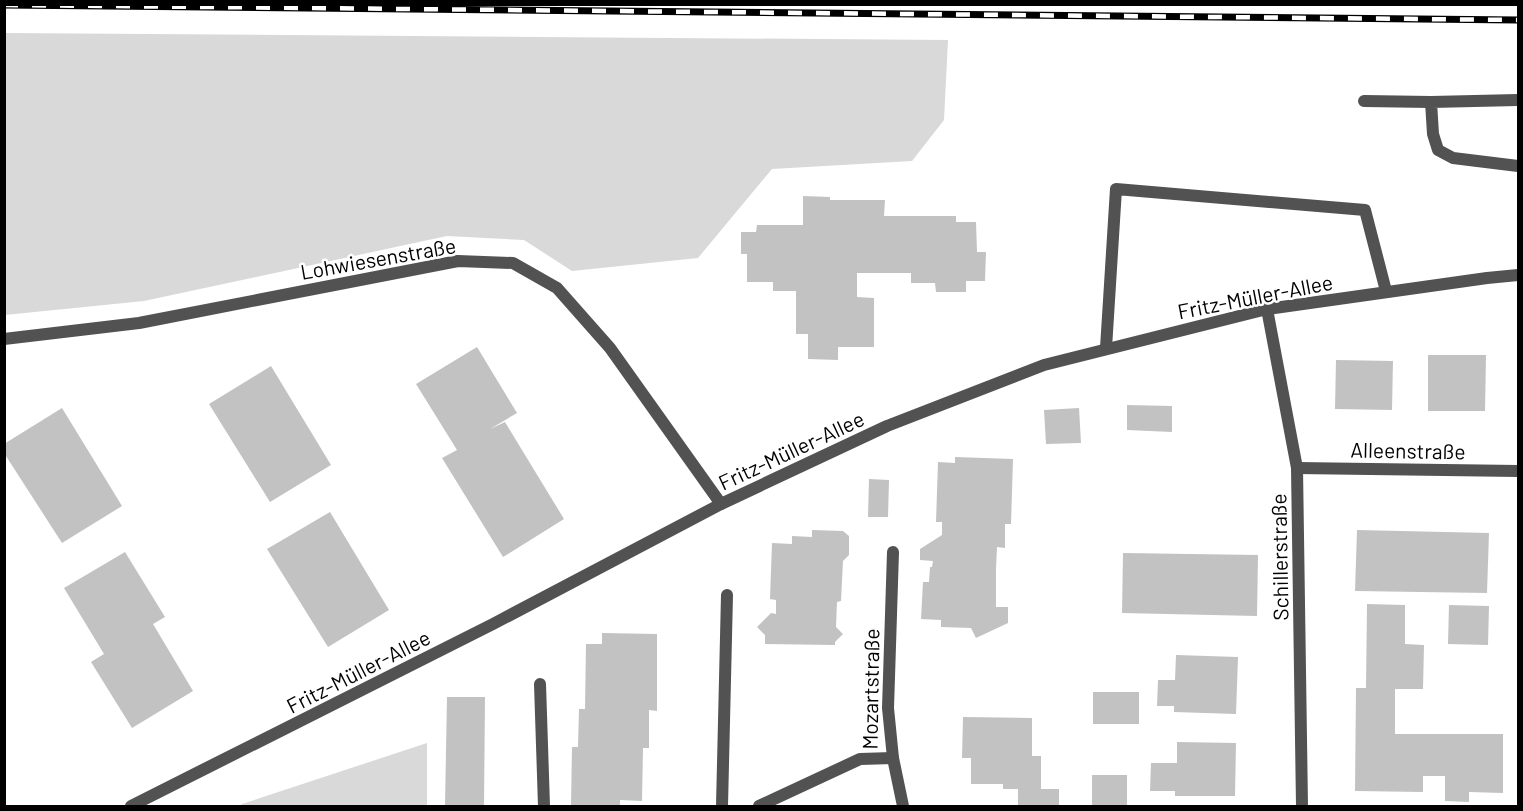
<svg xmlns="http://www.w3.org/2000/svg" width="1523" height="811" font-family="Barlow,sans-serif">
  <rect width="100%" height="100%" fill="#fff"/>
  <g fill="#d9d9d9">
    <path d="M5,33l943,7 -4,80 -32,41 -140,8 -74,89 -126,13 -48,-31 -77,-4 -303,65 -139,14z"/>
    <path d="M427,743v63h-187l2,-2z"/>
  </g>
  <g fill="#c2c2c2">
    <path d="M803,196l27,1v3h55l-1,16h72v6h20l1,30h9l-1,29h-19v11h-30l-1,-9h-24v-10h-54v24l17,1v49h-36v13l-30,-1v-25h-12v-43h-23v-9h-26v-28h-6v-22h15l1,-7h46z"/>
    <path d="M477,347l40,66 -27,16 15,-7 59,97 -61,38 -61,-99 15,-8 -41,-66z"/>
    <path d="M1428,355h58l-1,56h-57z"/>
    <path d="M1336,360l57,1 -1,49 -57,-1z"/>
    <path d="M271,366l60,99 -61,37 -61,-98z"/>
    <path d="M1127,405l45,1v26l-45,-2z"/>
    <path d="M62,408l60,98 -60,37 -58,-90v-9z"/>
    <path d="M1079,408l2,35 -35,1 -2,-34z"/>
    <path d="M955,457l58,2 -2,65h-6v24l-8,-1 -1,22v38h12v16l-32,15 -5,-10 -30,-1v-7l-20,-1 2,-37h6l1,-15h2l1,-6 -13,-1v-11l22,-14v-13h-6l2,-60 17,1z"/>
    <path d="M869,479l20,1 -1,37h-20z"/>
    <path d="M330,512l59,98 -61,37 -61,-98z"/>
    <path d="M812,530l31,1 6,5v19l-6,6 -2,40 -4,1 -1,25 7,7 -8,8v3l-70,-1v-9l-8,-8 14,-14 5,1v-14l-6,-1 2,-56 20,1v-8l20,1z"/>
    <path d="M1357,530l132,3 -2,60 -132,-2z"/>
    <path d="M125,552l40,65 -12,7 40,67 -61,37 -41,-66 13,-8 -40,-66z"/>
    <path d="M1123,553l135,2 -1,61 -135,-3z"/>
    <path d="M1367,604l38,1v39l19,1 -1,44h-28v45h108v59l-34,-1v10l-24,-1v-25h-22v16l-68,-1 1,-103h10z"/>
    <path d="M1449,605l40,1 -1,39 -40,-1z"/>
    <path d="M602,633l55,1v77l-8,-1v38h-6l-1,53 -22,-1v6h-49l1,-59h6l1,-38h6l1,-65h16z"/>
    <path d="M1176,655l62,2 -2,57 -62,-2v-6h-17l1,-26h17z"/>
    <rect x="1093" y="692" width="46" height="32"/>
    <path d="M447,697h38l-1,109h-39z"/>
    <path d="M963,717l69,1v38h9v33h18v17h-41v-17h-15v-5h-32v-26h-9z"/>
    <path d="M1177,742l59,1 -1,53h-60v-5h-25l1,-28h26z"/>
    <rect x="1092" y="775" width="35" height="31"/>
  </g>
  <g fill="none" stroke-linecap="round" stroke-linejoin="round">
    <g stroke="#525252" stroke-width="12">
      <path d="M1518,100l-87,2 2,32 5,16 15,8 65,8"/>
      <path d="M1364,101l67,1"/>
      <path d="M1106,348l10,-159 249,21 21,81"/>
    </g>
    <g stroke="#525252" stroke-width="12">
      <path d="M1267,309l30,159 5,338"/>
      <path d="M4,339l135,-16 319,-62 55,2 44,25 53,60 111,156"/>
      <path d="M1297,468l221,3"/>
      <path d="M893,552l-5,156 5,50 10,48"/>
      <path d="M540,684l4,122"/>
      <path d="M131,806l362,-182 228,-120 166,-78 157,-61 223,-56 220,-31 31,-3"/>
      <path d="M722,806l5,-211"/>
      <path d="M759,806l101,-47 33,-1"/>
    </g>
    <g stroke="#000" stroke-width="7">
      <path id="rail" d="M4,5l1514,15"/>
    </g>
    <use href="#rail" stroke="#fff" stroke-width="4.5" stroke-dasharray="14" stroke-linecap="butt"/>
  </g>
  <g text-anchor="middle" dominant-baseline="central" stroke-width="5" stroke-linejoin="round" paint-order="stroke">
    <g font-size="21" fill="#000" stroke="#fff">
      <text transform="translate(378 258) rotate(-10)">Lohwiesenstraße</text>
      <text transform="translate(1255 296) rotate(-11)">Fritz-Müller-Allee</text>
      <text transform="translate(791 450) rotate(-25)">Fritz-Müller-Allee</text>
      <text transform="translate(1408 450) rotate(1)">Alleenstraße</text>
      <text transform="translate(1279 557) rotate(-91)">Schillerstraße</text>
      <text transform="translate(358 671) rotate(-27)">Fritz-Müller-Allee</text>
      <text transform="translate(870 689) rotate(-89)">Mozartstraße</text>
    </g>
  </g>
  <rect width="1523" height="811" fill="none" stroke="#000000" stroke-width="12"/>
</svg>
